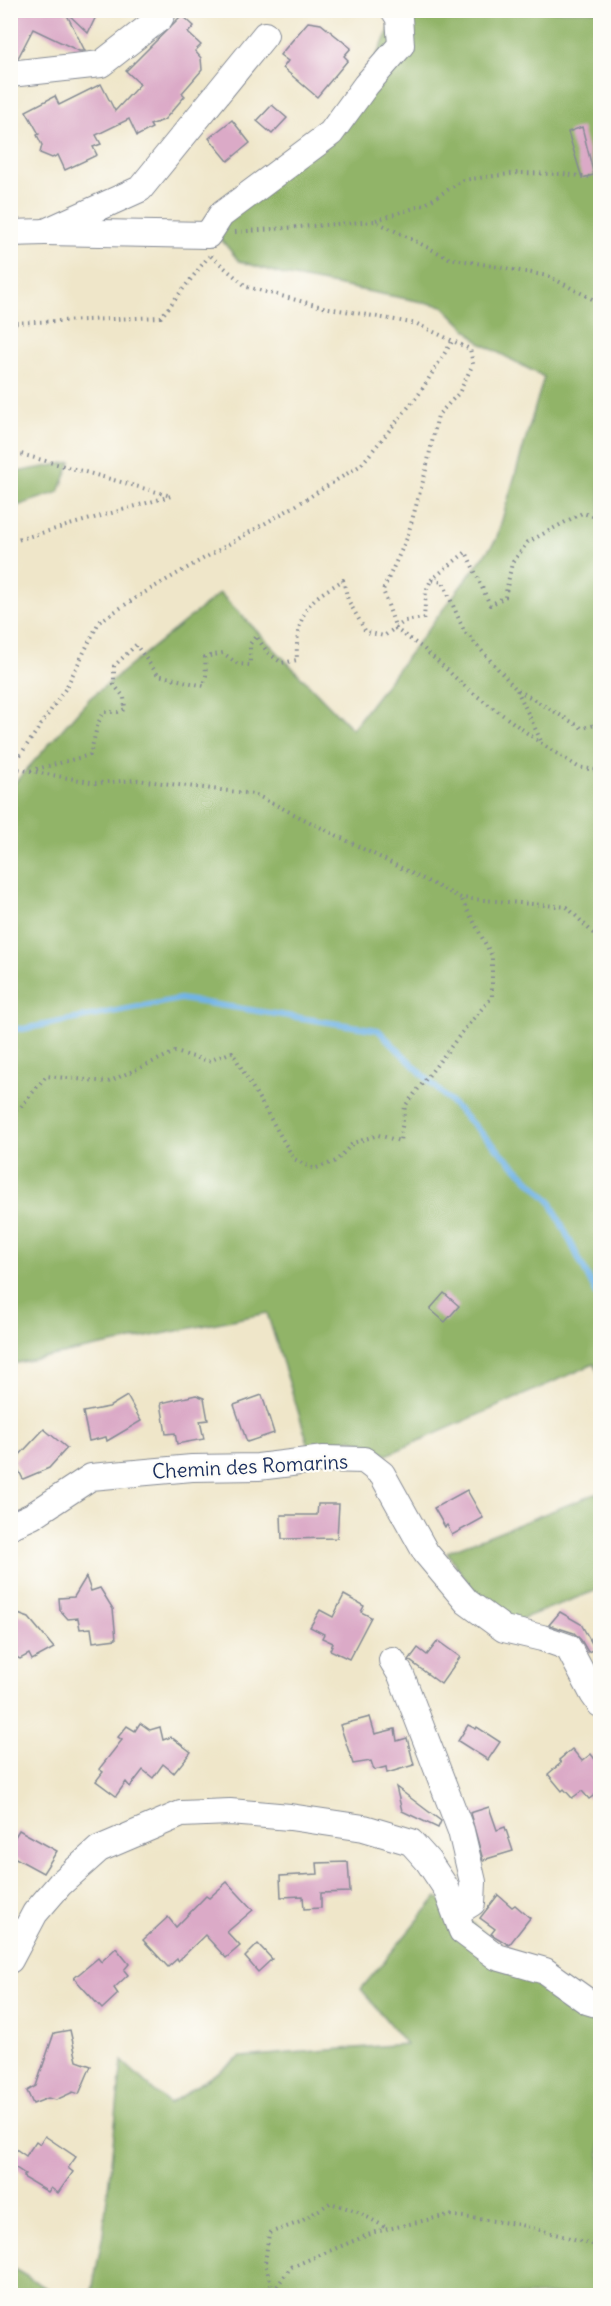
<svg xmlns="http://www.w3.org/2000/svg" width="611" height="2306" font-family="Delius,sans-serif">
  <rect width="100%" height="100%" fill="#fdfcf7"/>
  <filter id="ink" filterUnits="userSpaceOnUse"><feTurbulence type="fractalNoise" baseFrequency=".0167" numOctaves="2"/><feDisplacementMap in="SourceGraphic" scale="12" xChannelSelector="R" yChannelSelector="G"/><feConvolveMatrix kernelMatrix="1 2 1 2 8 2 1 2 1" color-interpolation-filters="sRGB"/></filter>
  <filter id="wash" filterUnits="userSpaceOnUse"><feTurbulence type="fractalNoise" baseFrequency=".008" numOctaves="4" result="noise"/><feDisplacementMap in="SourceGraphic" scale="24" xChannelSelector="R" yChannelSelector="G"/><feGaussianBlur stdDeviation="1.35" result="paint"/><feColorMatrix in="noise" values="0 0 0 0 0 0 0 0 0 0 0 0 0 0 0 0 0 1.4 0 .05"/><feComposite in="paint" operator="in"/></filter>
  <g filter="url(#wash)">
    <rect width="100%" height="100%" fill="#efe6c9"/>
    <g fill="#91b468" stroke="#567263" stroke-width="1.5">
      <path d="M394,11h206v1366l-6,-13 -207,91 -35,-16 -43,7 -42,-133 -256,51v-577l79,-89 130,-105 132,136 144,-189 48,-163 -64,-34 -37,-37 -159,-31 -45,-14 -20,-24 11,-24 94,-84 44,-56 25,-51z"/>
      <path d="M71,462l-12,30 -48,16v-35z"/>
      <path d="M600,1492v97l-87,33 -41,-33 -25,-37z"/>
      <path d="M437,1897l106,80 57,35v283l-509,1 12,-62 19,-173 47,43 72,-47 165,-13 -45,-55z"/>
      <path d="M10,2267h1l47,28h-47z"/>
    </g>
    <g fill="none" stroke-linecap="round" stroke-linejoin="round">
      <path stroke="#71b4e6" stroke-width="6" d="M10,1028l13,1 157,-30 198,31 172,171 50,100"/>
    </g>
    <g id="blocks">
      <g fill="#dbaac7">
        <path d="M10,10h89l-11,23 -23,-22 20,40h-6l-46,-22 -15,29 -8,1z"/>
        <path d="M182,15l12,11 -6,7 13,12 -6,6 6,7 1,12 -20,23 3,3 -21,24 -14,5 2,3 -15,8 -8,-17 -33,16 5,9 -8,3 4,8 -32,15 -7,-15 -6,3 -12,-5 2,-8 -5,-10 2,-1 -13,-23 29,-15 4,9 42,-21 14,27 25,-27 -14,-13z"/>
        <path d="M308,22l13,2 30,24 -7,8 4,4 -31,37 -34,-29 5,-7 -8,-6z"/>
        <path d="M272,105l15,13 -15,16 -15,-13z"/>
        <path d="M232,120l18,23 -22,18 -19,-23z"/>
        <path d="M582,127l12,48 -12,3 -14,-46z"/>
        <path d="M444,1293l15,13 -14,16 -15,-13z"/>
        <path d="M196,1395l8,3 4,22 -8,1 4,18 -27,5 -2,-11 -9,1 -5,-31z"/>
        <path d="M262,1395l12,38 -27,9 -13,-37z"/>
        <path d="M127,1396l14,25 -34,20 -1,-4 -17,4 -6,-29 26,-5z"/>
        <path d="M44,1429l23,19 -18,20 -26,11 -9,-18z"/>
        <path d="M467,1490l16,28 -31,17 -5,-10 -2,2 -11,-19z"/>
        <path d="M318,1504h21l-2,34 -55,1 -1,-24h36z"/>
        <path d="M86,1577l5,14 9,-3 13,21 3,30 -23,3 -2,-14 -11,1 -2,-11 -10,1 -8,-9 -1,-12 15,-1z"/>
        <path d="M344,1595l20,11 -3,6 10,5 -22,42 -19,-9 3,-7 -11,-5 2,-4 -14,-7 10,-17 13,7z"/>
        <path d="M560,1612l21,12 14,25 -7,3 -7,-12 -7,-7 -25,-8z"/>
        <path d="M18,1614l11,4 25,30 -22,12 -3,-6 -9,5 -10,-5v-37z"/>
        <path d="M438,1641l22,16 -19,27 -32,-24 9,-12 9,7z"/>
        <path d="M370,1717l5,17 20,-5 2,12 10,-3 7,27 -27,8 -1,-6 -12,3 -3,-9 -18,3 -13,-39z"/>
        <path d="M140,1723l10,7 10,-3 3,13 8,-3 20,15 -17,21 -11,-9 -10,14 -10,-8 -13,17 -4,-5 -10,14 -20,-15 7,-9 -4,-3 23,-29 -4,-3 9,-11 8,5z"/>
        <path d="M468,1725l8,4 1,-2 23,15 -12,18 -30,-19z"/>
        <path d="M572,1749l10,12 9,-7 9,12v25l-11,8 -7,-8 -10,7 -8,-9 -2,2 -14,-17 13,-11 -2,-3z"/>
        <path d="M396,1787l45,34 -3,7 -36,-17z"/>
        <path d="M489,1807l8,23 8,-3 8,24 -30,9 -13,-47z"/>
        <path d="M19,1830l38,21 -14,22 -33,-18v-10z"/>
        <path d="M348,1862l2,30 -29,1v15l-17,1 -1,-13 -22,1 -1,-21 38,-2 -1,-11z"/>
        <path d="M227,1882l26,28 -26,22 13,14 -14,12 -21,-23 -27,26 -1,-2 -9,8 -25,-27 25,-23 8,10 30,-31 3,2z"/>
        <path d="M498,1895l14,12 3,-2 15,13 -21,27 -18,-11 4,-5 -15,-11z"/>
        <path d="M258,1944l14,15 -14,13 -13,-15z"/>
        <path d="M116,1948l13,16 -5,6 4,5 -14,13 4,6 -16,15 -28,-31 24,-20 3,4z"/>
        <path d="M70,2030l7,31 14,5 -12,28 -6,-2 -17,8 -8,-2 -15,6 -6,-13 9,-5 18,-53z"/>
        <path d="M45,2136l31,21 -8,11 5,4 -15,21 -7,-5 -3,4 -25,-15 2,-3 -15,-10v-19l16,11 10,-15 4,3z"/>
      </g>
    </g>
  </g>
  <g filter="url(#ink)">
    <use href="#blocks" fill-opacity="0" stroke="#858a94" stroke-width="1.5"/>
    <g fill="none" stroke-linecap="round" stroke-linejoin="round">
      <g stroke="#858a94" stroke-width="28">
        <g id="minor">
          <path d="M10,74l91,-10 59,-46 4,-8"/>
          <path d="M45,232l163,3 13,-20 110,-82 35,-48 35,-40 -2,-27 -5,-8"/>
          <path d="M10,233l35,-1 95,-43 125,-154"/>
          <path d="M10,1526l22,-10 59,-39 101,-9 66,-1 66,-8 40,1 18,14 44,79 41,49 37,27 38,9 26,9 25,47 7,10"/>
          <path d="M392,1660l9,15 60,156 12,51 -1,21 -16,10"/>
          <path d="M10,1960l25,-47 25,-29 39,-35 82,-35 49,-2 60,5 74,11 47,14 17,19 18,27 16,43 35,26 48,14 42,30 13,4"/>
        </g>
      </g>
      <g stroke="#858a94" stroke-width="4" stroke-dasharray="1.5 4.5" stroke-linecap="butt">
        <path d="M376,220l48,-15 39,-25 55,-7 44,1 38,4"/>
        <path d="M235,232l140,-11 74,37 99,18 52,27"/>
        <path d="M211,256l36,31 76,20 94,17 53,25 3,15 -14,29 -21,22 -13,59 -18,64 -24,52 13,39 28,20 45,41 73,54 36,23 22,4"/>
        <path d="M10,323l151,-6 48,-61"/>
        <path d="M10,451l161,45 -161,46"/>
        <path d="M431,580l35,-28 24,53 15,-8 7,-34 16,-21 54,-29 18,5"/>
        <path d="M517,690l25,53"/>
        <path d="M13,768l16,3 61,-16 8,-32 6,-11h14l7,-3 -1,-12 -10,-12v-19l22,-21 22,30 46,11 2,-10 -1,-19 18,-4 15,11 12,1v-21l6,-8 12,17 14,10 15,-3c-1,-19 1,-43 15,-58 8,-9 21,-15 31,-22l5,20 18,32 18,4 21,-15 19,-3 2,-27 5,-11 12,2 21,49 52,58 66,39 18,-4"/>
        <path d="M10,770l56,-82 33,-66 38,-25 158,-91 66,-41 58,-71 34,-54"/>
        <path d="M30,771l66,12 41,-3 117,14 207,104 106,9 33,33"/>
        <path d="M10,1110l10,-2 26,-32 62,6 67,-30 34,9 23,-9 62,107 20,10 22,-8 17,-18 25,-8 22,6 5,-35 58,-75 29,-34v-41l-31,-58"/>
        <path d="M273,2291l-8,-28 4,-30 31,-11 30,-19 26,8 31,17"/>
        <path d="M270,2296l21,-29 84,-35 73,-17 69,9 83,22"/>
      </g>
      <use href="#minor" stroke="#fff" stroke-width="26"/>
    </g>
  </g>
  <g text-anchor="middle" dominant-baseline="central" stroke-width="4.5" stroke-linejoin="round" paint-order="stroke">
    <g font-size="20" fill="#1b2f5e" stroke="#fdfcf7">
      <text transform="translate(250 1466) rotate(-3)">Chemin des Romarins</text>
    </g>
  </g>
  <rect width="611" height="2306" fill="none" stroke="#fdfcf7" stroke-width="36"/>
</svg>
